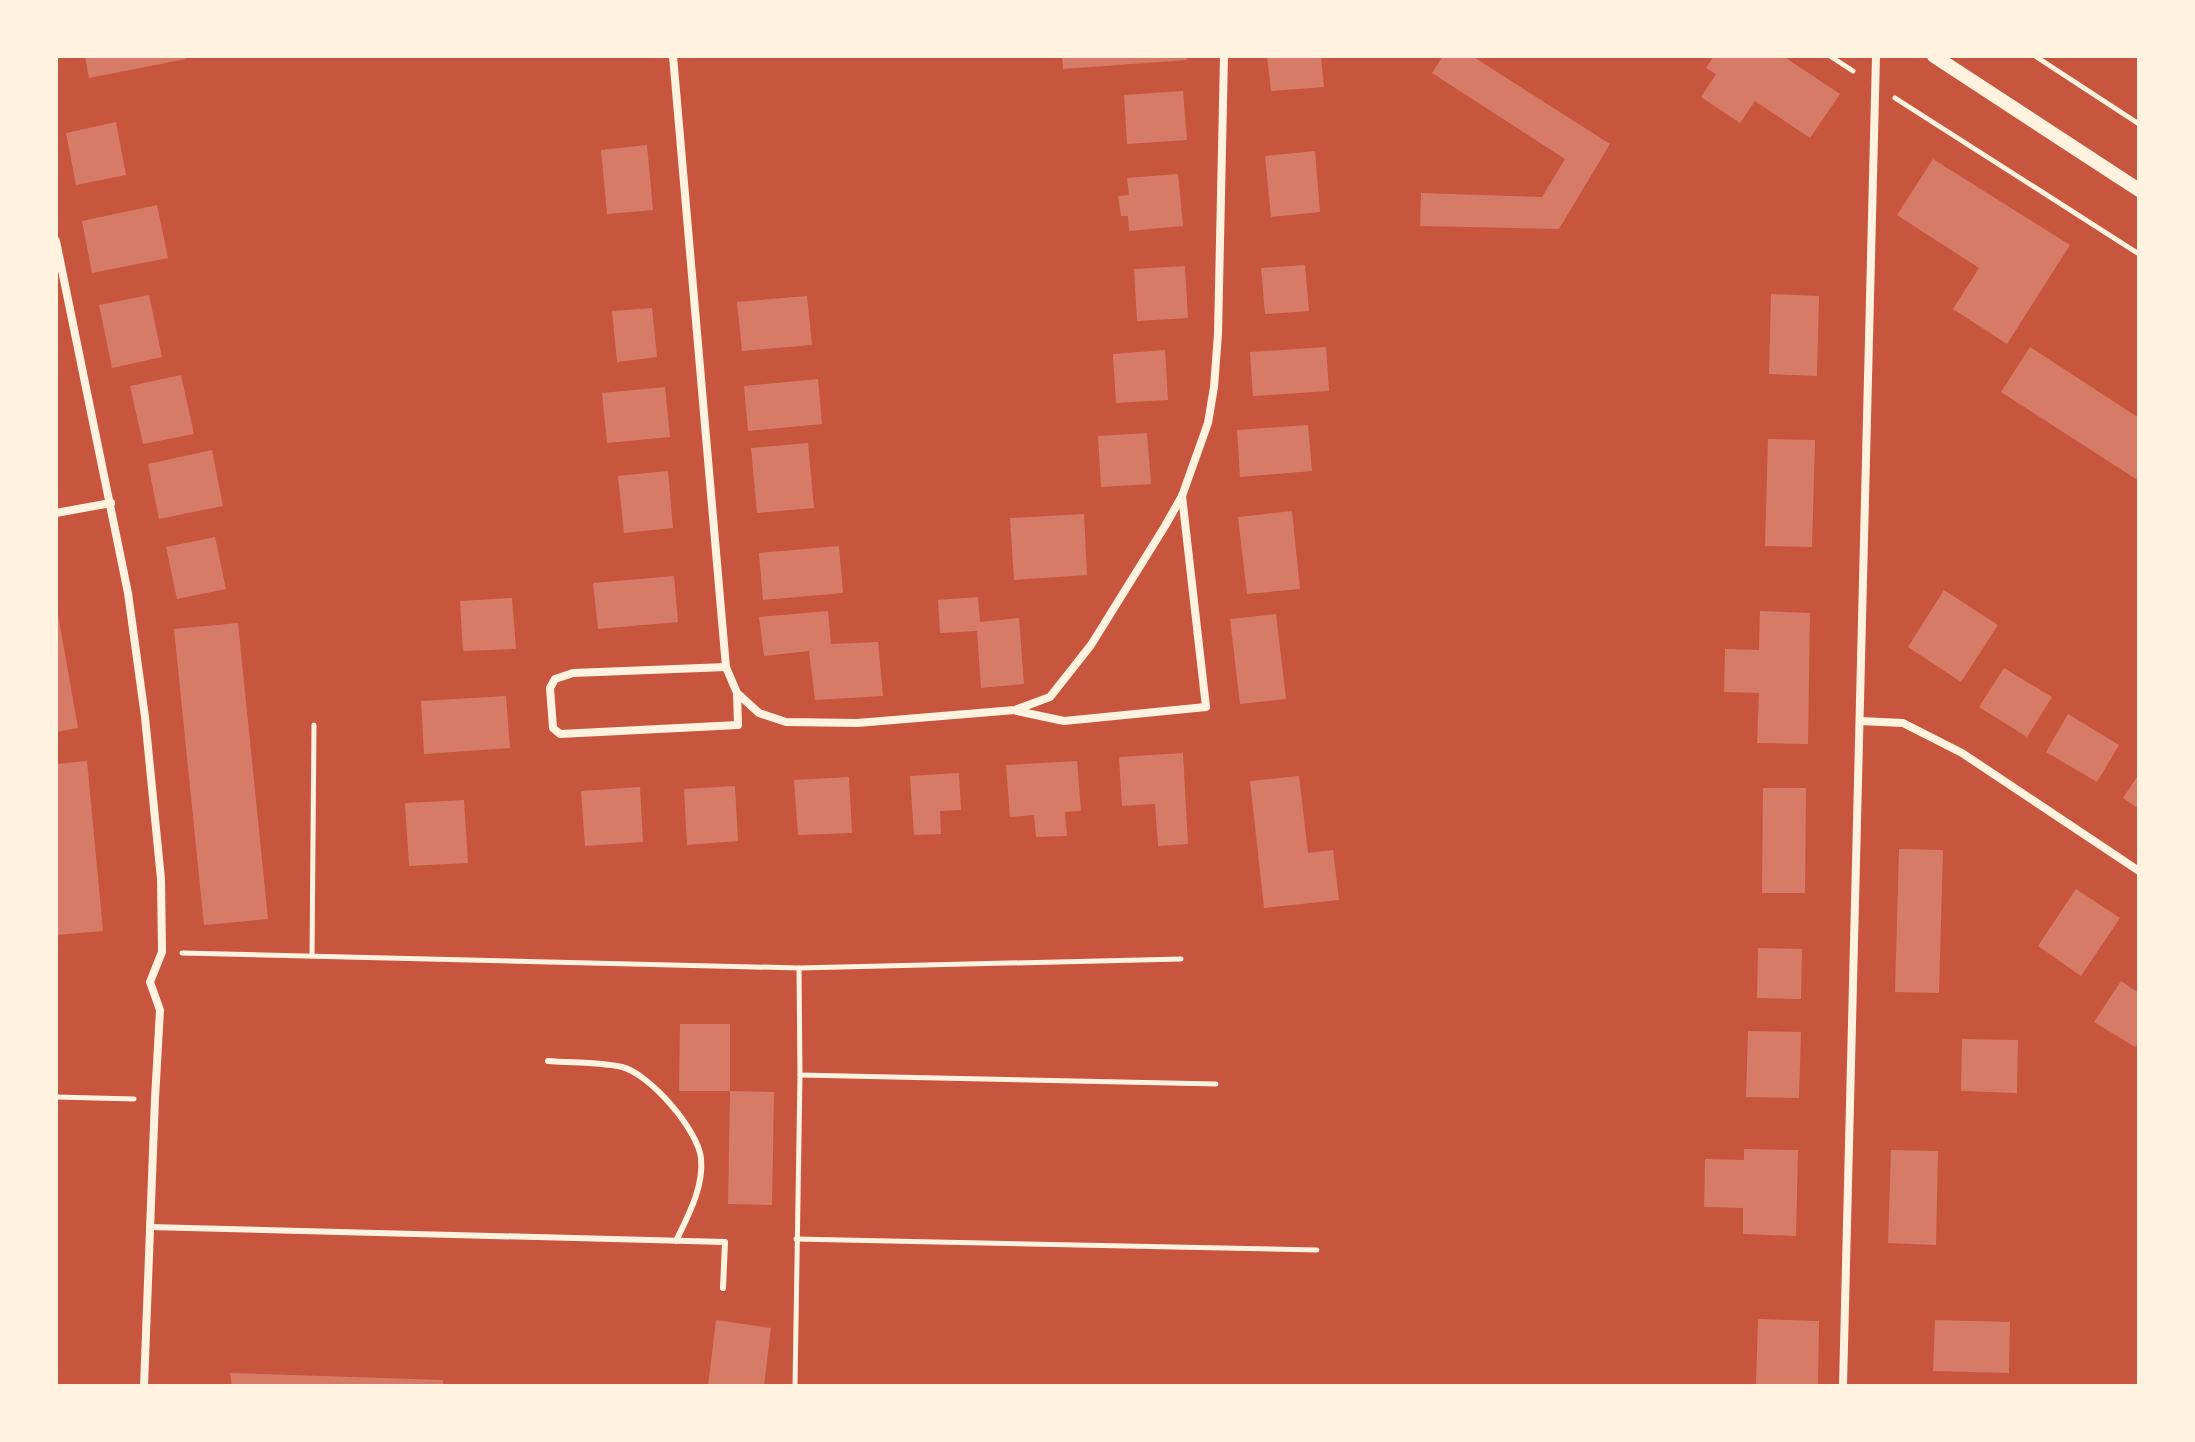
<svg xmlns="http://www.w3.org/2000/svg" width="2195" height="1442" font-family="'Roboto Condensed',sans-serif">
  <rect width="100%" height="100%" fill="#c8553d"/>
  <g fill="#d67c66">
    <path d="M85,56h101v3l-97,19z"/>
    <path d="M1062,56h124l1,4 -124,9z"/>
    <path d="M1267,56h54l3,31 -53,4z"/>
    <path d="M1443,56h29l138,88 -51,85 -139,-3 1,-33 121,4 23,-38 -133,-86z"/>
    <path d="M1714,56h69l57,38 -30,44 -55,-37 -15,22 -39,-26 15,-23 -10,-6z"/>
    <path d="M1183,91l4,49 -60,4 -3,-49z"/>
    <path d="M116,122l10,53 -50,10 -10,-52z"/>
    <path d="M647,145l6,65 -46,4 -6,-64z"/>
    <path d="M1315,151l5,61 -49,5 -6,-61z"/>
    <path d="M1933,159l137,86 -63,99 -54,-35 26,-41 -82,-53z"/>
    <path d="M1178,174l5,52 -54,5 -1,-15h-7l-3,-20 11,-1 -2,-17z"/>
    <path d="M157,205l11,53 -76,15 -10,-52z"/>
    <path d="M1305,265l4,46 -44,3 -4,-46z"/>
    <path d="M1185,266l3,52 -51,3 -3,-52z"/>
    <path d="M1771,294l48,2 -2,80 -48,-2z"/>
    <path d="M149,295l13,62 -50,11 -13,-63z"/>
    <path d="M807,296l5,49 -70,6 -5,-49z"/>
    <path d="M652,308l5,49 -40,5 -5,-51z"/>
    <path d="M1326,347l3,44 -76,5 -3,-44z"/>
    <path d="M2030,347l109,71v63l-138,-89z"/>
    <path d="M1165,350l3,50 -52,3 -3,-49z"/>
    <path d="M181,375l13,59 -51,10 -13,-58z"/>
    <path d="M818,379l4,45 -74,7 -4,-45z"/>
    <path d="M665,387l5,50 -63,6 -5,-50z"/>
    <path d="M1308,425l4,46 -72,6 -3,-47z"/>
    <path d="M1147,433l4,51 -50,3 -3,-51z"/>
    <path d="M1768,439l47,1 -3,107 -47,-1z"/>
    <path d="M808,443l6,65 -57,5 -6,-65z"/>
    <path d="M212,450l11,56 -64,13 -11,-55z"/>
    <path d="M668,471l5,57 -49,5 -6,-57z"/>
    <path d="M1292,511l8,78 -53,5 -9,-77z"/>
    <path d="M1084,514l3,61 -73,5 -4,-62z"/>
    <path d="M215,537l11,52 -49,10 -11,-52z"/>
    <path d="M839,546l4,47 -80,7 -4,-47z"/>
    <path d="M674,576l4,46 -80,7 -5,-46z"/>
    <path d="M1944,590l54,35 -37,57 -53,-35z"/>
    <path d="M978,597l2,25 39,-4 5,66 -43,4 -4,-57 -37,2 -2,-33z"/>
    <path d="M512,598l4,51 -53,2 -3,-50z"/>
    <path d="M56,603l22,125 -22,4z"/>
    <path d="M828,611l3,33 47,-2 5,54 -68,4 -6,-49 -45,5 -5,-39z"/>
    <path d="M1760,611l50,2 -2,131 -51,-1 2,-50 -35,-1 1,-43 34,1z"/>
    <path d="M1276,614l10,85 -46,5 -10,-85z"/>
    <path d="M238,623l30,296 -64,6 -30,-296z"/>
    <path d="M2004,668l48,29 -25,40 -48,-30z"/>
    <path d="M506,696l4,52 -86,6 -3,-53z"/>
    <path d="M2068,714l51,31 -22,37 -51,-30z"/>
    <path d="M1183,753l5,91 -30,2 -3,-42 -33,2 -3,-49z"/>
    <path d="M87,761l16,170 -47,4v-171z"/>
    <path d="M1077,761l4,50 -16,1 2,24 -31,1 -2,-22 -24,2 -4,-52z"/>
    <path d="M959,773l2,37 -21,1 1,23 -27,1 -4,-59z"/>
    <path d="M2139,774v35l-16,-11z"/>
    <path d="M1299,776l9,77 25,-3 6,50 -75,8 -14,-127z"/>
    <path d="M849,777l3,56 -54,2 -4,-55z"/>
    <path d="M735,786l3,55 -51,4 -3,-56z"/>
    <path d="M640,787l3,55 -58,4 -4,-55z"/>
    <path d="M1763,788h43l-1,105h-43z"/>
    <path d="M464,800l4,63 -59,3 -4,-63z"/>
    <path d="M1899,849l44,1 -4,143 -44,-1z"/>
    <path d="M2076,889l44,29 -39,58 -43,-30z"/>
    <path d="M1758,948l44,1 -1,50 -44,-1z"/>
    <path d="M2121,981l18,12v48l-4,6 -41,-25z"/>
    <path d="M680,1024h50v67h-51z"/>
    <path d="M1748,1031l53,1 -2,66 -53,-1z"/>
    <path d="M1962,1039l56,1 -1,53 -56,-2z"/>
    <path d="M730,1091l44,1 -2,113 -44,-1z"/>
    <path d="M1744,1149l54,1 -2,86 -53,-2v-26l-39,-1 1,-48 39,1z"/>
    <path d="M1891,1150l47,1 -2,94 -48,-2z"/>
    <path d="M1758,1319l61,2 -1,65h-62z"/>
    <path d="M716,1320l55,8 -7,58h-56z"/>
    <path d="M1935,1320l75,2 -1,51 -76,-2z"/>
    <path d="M230,1373l213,7v6h-211z"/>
  </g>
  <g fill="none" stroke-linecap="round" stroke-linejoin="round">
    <g stroke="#fff3e0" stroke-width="5">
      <path d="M1830,56l23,15"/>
      <path d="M2035,56l104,68"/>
      <path d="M1895,98l244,156"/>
      <path d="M182,953l617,15 1,107 -5,311"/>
      <path d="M312,956l2,-231"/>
      <path d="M799,968l382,-9"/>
      <path d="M800,1075l416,9"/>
      <path d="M56,1097l78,2"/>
      <path d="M796,1239l521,11"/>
    </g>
    <g stroke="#fff3e0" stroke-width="6">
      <path d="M548,1061c24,2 51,1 74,6 28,7 76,63 79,91 3,29 -13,58 -25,83"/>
      <path d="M149,1227l576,15 -2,46"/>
    </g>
    <g stroke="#fff3e0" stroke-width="8">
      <path d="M673,56l53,611 11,26 22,20 27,9 71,1 158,-13 35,-13 41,-52 74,-119 17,-30 26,-73 6,-36 4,-53 6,-278"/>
      <path d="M56,241l72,352 17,124 16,162 1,73 -12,30 10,28 -5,89 -11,287"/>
      <path d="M56,513l55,-10"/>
      <path d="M726,667l-153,6 -18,6 -5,9 3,40 7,6 178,-9 -1,-32"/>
      <path d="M1017,711l47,10 142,-14 -24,-211"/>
      <path d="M1860,721l43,2 59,30 177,118"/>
      <path d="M1843,1386l33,-1330"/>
    </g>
    <path stroke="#fff3e0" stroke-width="14" d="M1934,56l205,134"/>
  </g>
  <rect width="2195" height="1442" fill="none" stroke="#fff3e0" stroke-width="116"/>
</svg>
